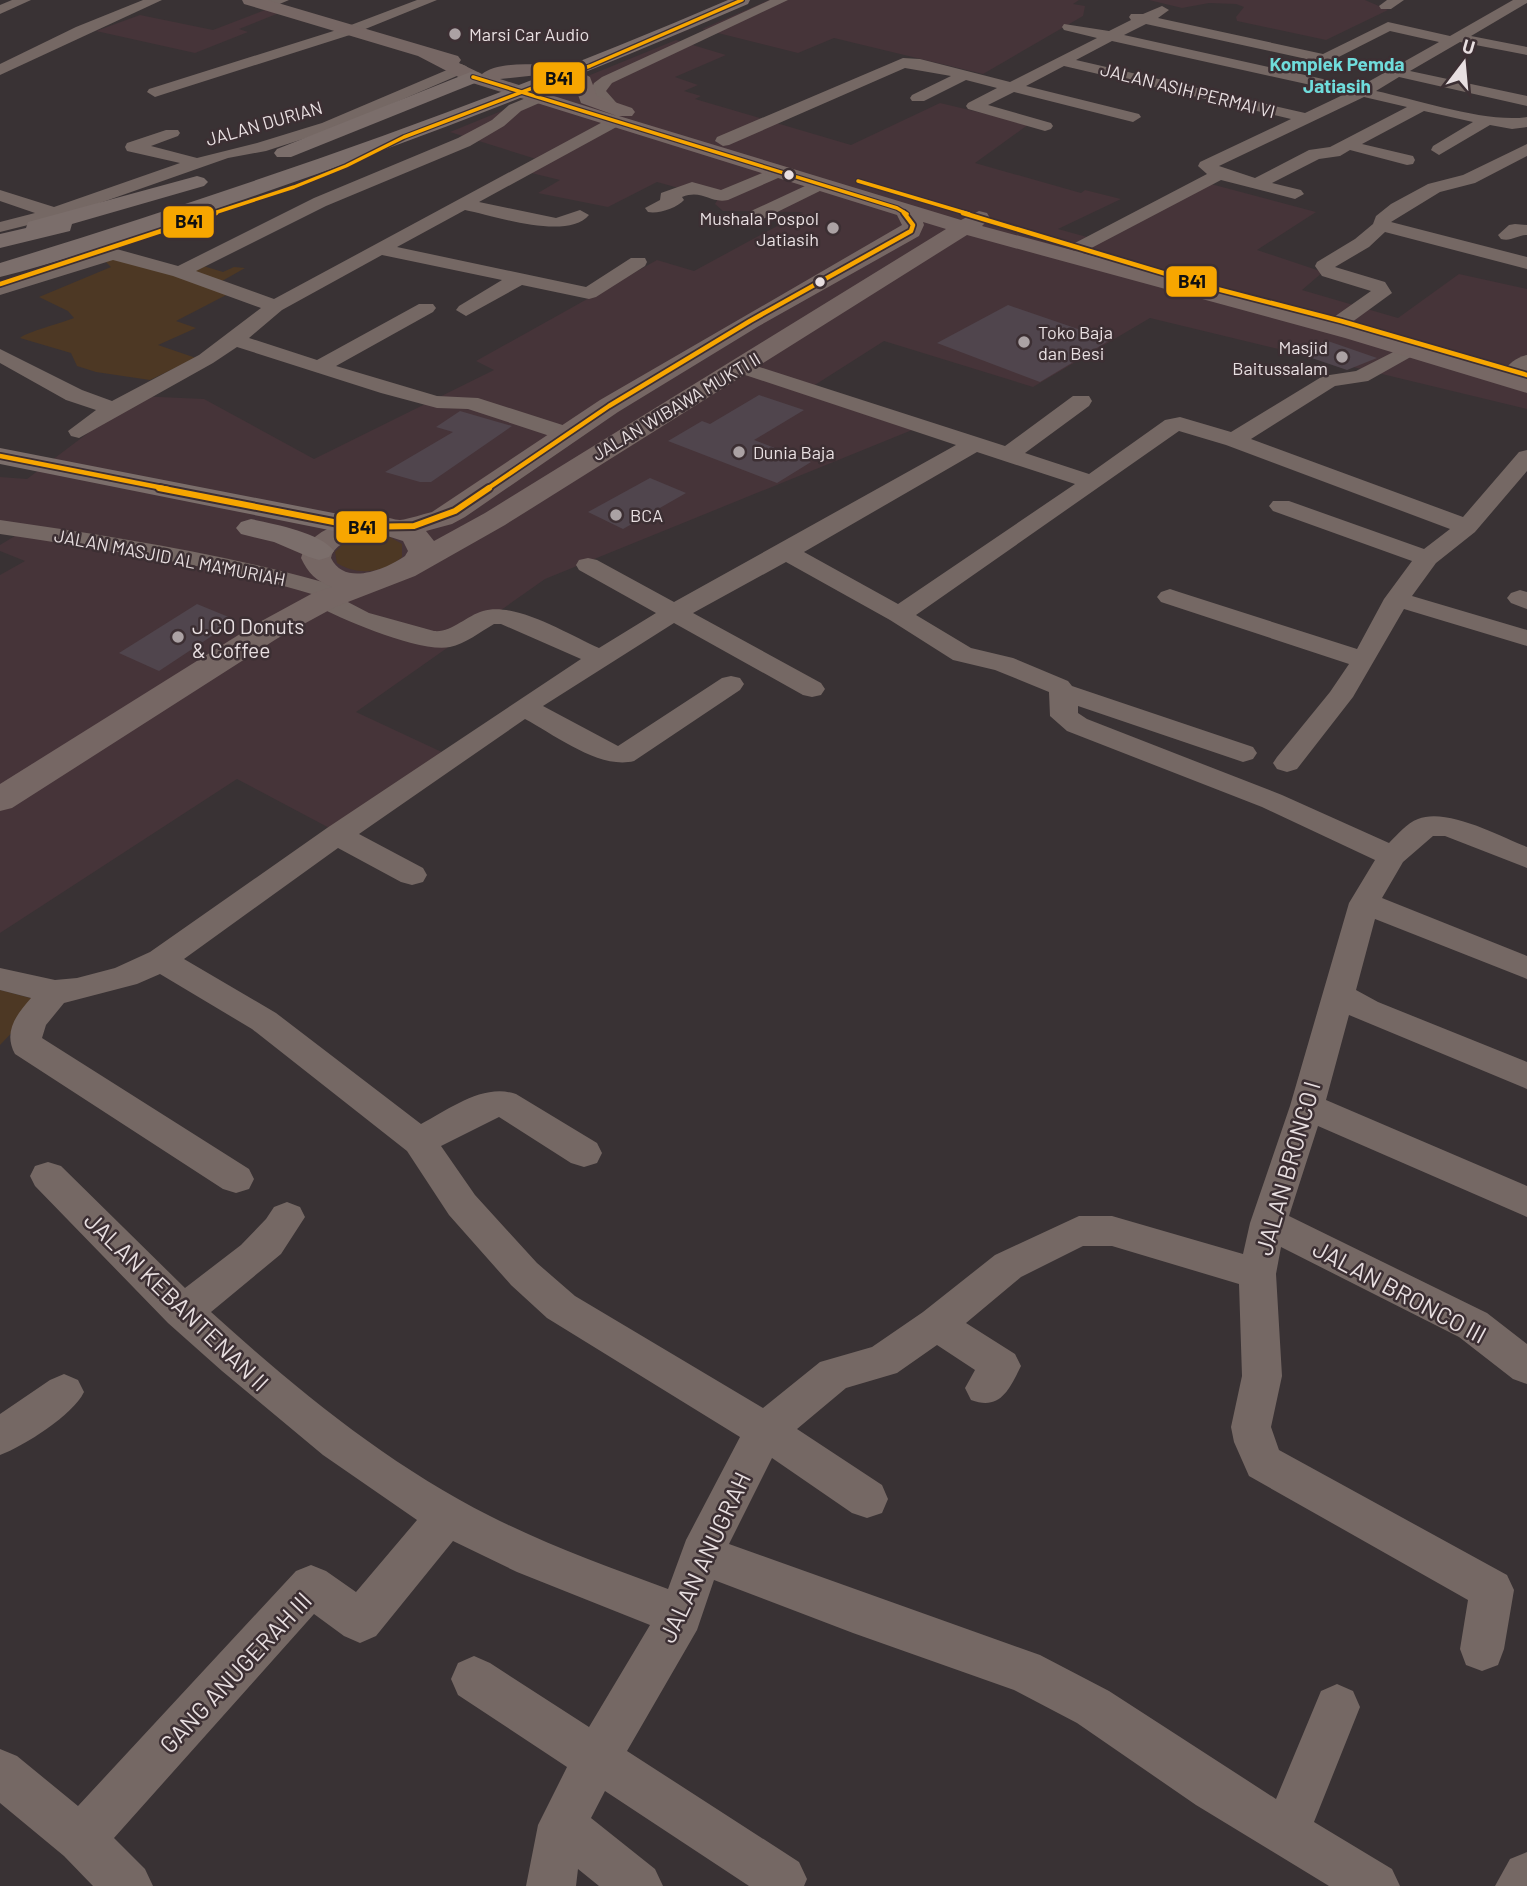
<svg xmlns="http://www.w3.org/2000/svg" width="1527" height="1886" font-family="Barlow,sans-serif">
  <rect width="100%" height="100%" fill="#393234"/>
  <g fill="#463439">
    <path d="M769,0h310l-6,4 12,2 -2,10 -100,58 -149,-36 -36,15 -96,-24z"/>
    <path d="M1149,0h216l23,10 -62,30 -89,-19 -1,-4 8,-10 -8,-3 -27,-1 -27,5z"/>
    <path d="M270,8l14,3 -45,18 9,3 -53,21 -99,-22 44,-16 73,15z"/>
    <path d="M676,40l50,15 -51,22 23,8 -14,6 17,5 -6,3 156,46 89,-42 89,21 -54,39 106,30 4,-3 36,9 -63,30 36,10 113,-56 109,29 -59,38 66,22 -21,18 96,28 61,-44 68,15v120l-377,-91 -117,69 -149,-46 -77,49 110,38 -372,151 -189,133 90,42 -111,77 -98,-52 -237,154v-358l25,-14 -25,-10v-6l28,-17 -28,-7v-44l27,2 110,-83 67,3 110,60 180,-89 -18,-9 181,-101 37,11 109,-59 -80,-1 -8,-7 3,-5 -61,-17 -49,25 -70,-14 22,-13 -41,-10 17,-11 -86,-27z"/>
  </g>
  <g fill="#4d3824">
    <path d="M126,252l55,23 19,-10 23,7 11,-5 11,1 -30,17 19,6 -58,30 20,7 -38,17 38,13 -46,22 -54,-8 -19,-6 -6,-13 -51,-15c7,-6 41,-15 54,-20l-6,-7 -29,-14 72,-30 -6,-6z"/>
    <path d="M366,535l22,1 14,8v13c-17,16 -45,19 -65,6l-2,-11 11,-11z"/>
    <path d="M0,990l42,11 -42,44z"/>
  </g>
  <g fill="#50454d">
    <path d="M1008,305l102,35 -70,42 -103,-39z"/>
    <path d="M1325,340l52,18 -30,12 -44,-15z"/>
    <path d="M759,395l45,15 -50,30 57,22 -34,21 -109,-42 34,-20 8,3z"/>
    <path d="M460,411l52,15 -81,56h-11l-35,-10 68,-40 -17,-5z"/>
    <path d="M650,478l36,15 -63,36 -35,-17z"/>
    <path d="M197,604l39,16 -77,51 -40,-18z"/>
  </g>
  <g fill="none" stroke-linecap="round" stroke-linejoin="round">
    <g fill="#756864" fill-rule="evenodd">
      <path d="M12,0h19l-31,14v-9z"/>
      <path d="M143,0h19l-162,75v-11l76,-37z"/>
      <path d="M267,0h22l-19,8h-10v-6z"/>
      <path d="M417,0h20l-84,34 -192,61 -6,2 -8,-5 2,-3 194,-61z"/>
      <path d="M770,0h18l-176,83 -6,8 15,17 -2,3h-12l-17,-19 4,-9 8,-6z"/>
      <path d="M1387,0h17l-13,9h-10l-2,-3z"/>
      <path d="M1513,0h14v3l-56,33 56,11v8l-67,-13 -50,29 117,25v10l-128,-29 -23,14c42,9 110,32 151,26v10l-15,2 -22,-4 -51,30 -8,-5 2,-4 40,-24 -49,-11 -62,33 51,12 2,4 -2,4 -6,1 -57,-15 -10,6 -21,3 -47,24 29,7 3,4 -9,5 -74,-19 -141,74 -9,-6 2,-4 134,-70 -9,-8 2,-4 91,-43 -227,-53 -38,20 113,28 2,3 -8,5 -119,-30 -26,13 63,18 2,3 -2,3 -6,2 -77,-22 -2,-3 2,-3 29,-15 -31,-8 -42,21h-12l-2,-3 2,-3 39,-19 -46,-8 -176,77 -6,1 -8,-5 2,-4 186,-79 17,1 90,23 87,-44 -33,-8 -2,-3 2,-3 45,7 22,-11 -2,-3 2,-3h12l19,-8 7,4 -11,8 165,36 65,-32 62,14zM1146,24l165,36 -10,7 8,5 81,-41 49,11 -80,45 -235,-52zM1112,41l235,52 -42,20 -229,-53zM1364,97l43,10 -77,40 -21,3 -54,28 -36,-12z"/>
      <path d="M461,64l5,2 3,3 -3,3 -132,57 -68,22 -38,7 -168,59 -60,15v-10l35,-9 -35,-12v-11l54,17 126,-44 -53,-12 -2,-4 2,-4 39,-13h12l2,3 -2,3 -27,10 46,12 60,-15 65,-20z"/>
      <path d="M538,93l8,5 -2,3 -23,10 -17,15 -34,20 -144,60 -130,65 78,28 336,-181h12l2,3 -2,3 -143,78 77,16 24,-8 9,5c-22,26 -94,1 -124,-5l-68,37 189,40 45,-29h14l2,4 -2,4 -49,31 -7,2 -67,-14 -56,31 -10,-6 3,-4 43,-26 -120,-25 -100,55 -33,28 68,22 102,-56h14l3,4 -3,4 -97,54 101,30 41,2 97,31 3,5 -3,5h-16l-91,-30 -31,-1 -56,-15 -144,-46 -24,16 -134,75 -8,-2 -3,-5 28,-21 -30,-10 -66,-37v-14l82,41 30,11 87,-46 62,-47 -88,-32 -60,-16 -113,35v-12l113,-35 65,18 136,-68 144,-60 34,-18 17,-15z"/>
      <path d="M1527,144v12l-52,27 -35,9 -49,30 136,35v12l-142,-37 -16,15 -34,20 50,15 7,11 -44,32h-14l-3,-4 3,-4 37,-26 -49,-15 -7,-10 2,-4 38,-23 18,-15 3,-8 15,-12 37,-20 35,-9z"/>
      <path d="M779,166l6,1 3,4 -3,4 -57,25c-18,4 -25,-11 -46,-3l2,3c-7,8 -25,14 -36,12l-3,-4 15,-8 1,-7 31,-11 29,8z"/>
      <path d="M820,179l6,1 3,4 -3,4 -63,31 -6,1 -9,-5 3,-4z"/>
      <path d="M1515,224l12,1v10c-10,0 -16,7 -26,4l-3,-4 11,-10z"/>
      <path d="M1409,344l7,2 3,4 -3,4 -48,27 -33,5 -84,53 212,78 56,-65 8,-2v21l-52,61 -39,31 -24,33 115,34v16l-123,-37 -51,88 -56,72 -10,3 -10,-3 -4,-6 4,-6 53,-65 19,-28 -188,-62 -4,-5 4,-5 9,-3 9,3 178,57 27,-50 28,-38 -139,-50 -4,-5 4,-5h16l135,48 26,-20 -224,-84 -47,-14 -263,184 55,33 42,10 55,23 4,5 181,61 4,6 -4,6 -10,3 -165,-56v7l9,6 195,76 107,48c8,-8 18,-20 29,-24 28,-12 82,17 109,28v21l-82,-32h-12l-30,26 -21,36 145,58v23l-152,-60 -19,71 22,12 149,60v27l-178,-74 -23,85 201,86v31l-209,-91 -29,90 198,97 40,31v40l-14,-5 -54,-42 -178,-90 -5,27 6,102 -11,51 8,23 228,125 7,15 -10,59 -6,16 -16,6 -16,-6 -6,-16 8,-49 -219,-124 -15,-34 -3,-15 11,-51 -3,-92 -127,-38h-29l-62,31 -55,46 49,31 6,12c-12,24 -21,45 -50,34l-6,-12 10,-18 -38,-25 -40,28 -51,15 -49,41 85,56 6,14 -6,14 -15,5 -15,-5 -80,-55 -43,86 311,111 69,36 167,108 45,-108 16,-7 16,7 7,16 -46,115 78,47 8,17h-71l-133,-81 -119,-82 -63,-33 -161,-57 -139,-53 -17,50 -70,121 172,111 8,17 -3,7h-55l-144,-95 -14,27 64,51 8,17h-64l-21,-17 -2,17h-50l12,-61 29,-58 -109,-72 -7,-16 7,-16 16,-7 16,7 99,64 61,-102 -133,-53 -64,-31 -77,95 -16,7 -16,-7 -30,-22 -200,224 31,31 8,17h-60l-29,-30 -64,-53v-54l17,7 61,50 218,-235 15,-6 15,6 30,21 61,-72 -94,-65 -101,-84 -54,-48 -133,-137 -5,-10 5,-10 13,-4 13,4 124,122 56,-43 25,-26 8,-12 13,-5 13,5 5,10 -24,37 -70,58c85,77 176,152 279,204 57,29 118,51 178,73l18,-49 54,-103 -193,-119 -36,-33 -62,-70 -42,-64 -155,-122 -92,-55 -23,10 -73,19 -18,22 -4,13 207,131 5,10 -5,10 -13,4 -13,-4 -208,-135c-12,-22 1,-39 16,-56l-31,-8v-22l55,12 22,-2 38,-10 35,-16 177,-124 254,-169 -80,-35h-7c-14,8 -29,20 -44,23 -30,6 -107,-27 -135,-42l-4,-5 4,-5c-103,-31 -209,-45 -315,-61v-14c117,17 233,35 347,69l3,5 -6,6 25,13 65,18c17,2 32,-15 49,-20 32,-10 86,24 116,37l57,-35 -77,-43 -3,-5 3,-5 9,-2 9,2 77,42 282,-157 -223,-74 -3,-4 3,-4h14l258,83 68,-50h16l3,5 -3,5 -64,47 64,21 76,-54 15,-3 51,15 92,-56 33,-5zM977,452l98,32 -177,120 -94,-52zM786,562l104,58 63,40 42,10 54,22 1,24 17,15 195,76 113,53 -26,43 -59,203 -40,117 -7,31 -131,-38h-33l-84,39 -72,57 -51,35 -52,15 -57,46 -188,-112 -38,-33 -62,-68 -34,-49 58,-29 72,46 13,4 13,-4 5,-10 -5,-10 -81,-49c-33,-11 -66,15 -95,30l-145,-111 -92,-54 154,-111 63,34 11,3 11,-3 4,-7 -4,-7 -64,-34 166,-115c30,16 75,51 109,42l106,-71 4,-6 -4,-6 -9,-2 -9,2 -104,68 -75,-40 131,-83 129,72 9,2 9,-2 4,-6 -4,-6 -128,-70z"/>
      <path d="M1527,355v16l-14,7 -7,-2 -3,-4c5,-8 14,-15 24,-17z"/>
      <path d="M1520,590l7,2v17l-16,-6 -4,-5 4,-5z"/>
      <path d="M64,1374l14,6 6,12c-11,23 -60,54 -84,63v-41l50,-34z"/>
      <path d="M1527,1852v34h-32l15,-27z"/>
    </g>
    <path fill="#766764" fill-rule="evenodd" d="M242,0h26l190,56 3,4 -2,3 23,11c20,-16 85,-10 108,3l7,19 35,12 3,4 -3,4h-13l342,104 18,-9 8,2 3,5 -8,8 381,102 164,49v16l-182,-55 -378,-103 -462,290 -90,51 -80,31 -57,31 -266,170 -12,3v-27l256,-160 57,-31 19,-6c-16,-6 -24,-14 -31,-29 8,-30 50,-40 77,-41 8,-1 15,3 22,3 10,-1 22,-6 32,-8l168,-112 302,-175 -5,-10 -431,-134 -48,-25 -174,-52zM538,75l22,2 14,7 7,19 36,13 -117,-37zM923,222l23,7 -461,284 -51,28 -8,-10 26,-7 13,-7 153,-105 141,-86 160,-90 5,-11zM381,534l22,7 5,10 -3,5c-19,13 -60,31 -74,2 4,-19 34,-22 50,-24z"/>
    <g fill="#7b6e6b" fill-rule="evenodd">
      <path d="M728,0h22l-2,4c-169,73 -340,140 -515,199 -77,26 -154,54 -233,74v-14c247,-76 490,-161 728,-263z"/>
      <path d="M473,71l7,2 2,4 -2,4 -189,76h-14l-3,-4 3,-4z"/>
      <path d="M197,176l7,2 4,4 -4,4 -132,38 -2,7 -70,17v-14l26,-6 2,-6z"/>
      <path d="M0,448l359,70 10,3 4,6 -4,6 -10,3 -359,-72z"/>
      <path d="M251,519c22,5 69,13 83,32l-5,6 -10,3 -10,-3 -35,-15 -33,-8 -5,-6 5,-6z"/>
    </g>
    <g stroke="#3c2f33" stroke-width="6">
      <g id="bus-1-far2">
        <path d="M473,77l424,131 10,6"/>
        <path d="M858,181l111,33"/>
        <path d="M211,214l83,-27 52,-21 58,-29 186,-71 152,-66"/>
      </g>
    </g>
    <g stroke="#3c2f33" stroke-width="8">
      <g id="bus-1-far1">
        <path d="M963,213l250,75 128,33 186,54"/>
        <path d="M0,284l216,-71"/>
        <path d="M0,456l168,33"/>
        <path d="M487,489l122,-83 141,-85 161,-90 2,-6 -9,-12"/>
      </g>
    </g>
    <g stroke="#3c2f33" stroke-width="10">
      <path id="bus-1" d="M159,488l200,39 55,-1 41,-15 34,-23"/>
    </g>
    <use href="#bus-1-far2" stroke="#f7a600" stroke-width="3.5"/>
    <use href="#bus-1-far1" stroke="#f7a600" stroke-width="4.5"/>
    <use href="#bus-1" stroke="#f7a600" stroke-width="6"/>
  </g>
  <g fill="#aba2a4" stroke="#3c2f33" stroke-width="2.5">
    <circle cx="455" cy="34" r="7"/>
    <circle cx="833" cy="228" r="7"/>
    <circle cx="1024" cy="342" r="7"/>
    <circle cx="1342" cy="357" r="7"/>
    <circle cx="739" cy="452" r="7"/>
    <circle cx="616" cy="515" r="7"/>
    <circle cx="178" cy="637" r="7"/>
  </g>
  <g fill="#e8dfe1" stroke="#3c2f33" stroke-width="2.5">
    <circle cx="789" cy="175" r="6"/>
    <circle cx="820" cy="282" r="6"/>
  </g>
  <g text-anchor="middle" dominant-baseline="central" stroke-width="5" stroke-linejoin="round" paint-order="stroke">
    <g font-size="18" fill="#e8dfe1" stroke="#3c2f33" text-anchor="start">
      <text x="469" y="34">Marsi Car Audio</text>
      <text x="819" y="218" text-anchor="end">Mushala Pospol<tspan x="819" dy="21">Jatiasih</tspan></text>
      <text x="1038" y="332">Toko Baja<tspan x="1038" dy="21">dan Besi</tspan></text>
      <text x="1328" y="347" text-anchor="end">Masjid<tspan x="1328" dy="21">Baitussalam</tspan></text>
      <text x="753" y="452">Dunia Baja</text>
      <text x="630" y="515">BCA</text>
    </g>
    <g font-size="18" fill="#e8dfe1" stroke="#3c2f33">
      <text transform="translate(1188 90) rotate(14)">JALAN ASIH PERMAI VI</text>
      <text transform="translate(264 123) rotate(-16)">JALAN DURIAN</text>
      <text transform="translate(676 406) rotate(-31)">JALAN WIBAWA MUKTI II</text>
      <text transform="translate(170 557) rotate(11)">JALAN MASJID AL MA'MURIAH</text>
    </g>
    <g font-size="19" font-weight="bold" fill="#6fdcdb" stroke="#3c2f33">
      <text x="1337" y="63">Komplek Pemda<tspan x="1337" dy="22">Jatiasih</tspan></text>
    </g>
    <g font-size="21" fill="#e8dfe1" stroke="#3c2f33" text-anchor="start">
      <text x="192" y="625">J.CO Donuts<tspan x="192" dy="24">&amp; Coffee</tspan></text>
    </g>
    <g font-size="24" fill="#e8dfe1" stroke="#3c2f33">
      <text transform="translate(1287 1168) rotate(-74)">JALAN BRONCO I</text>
      <text transform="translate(1400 1291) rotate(28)">JALAN BRONCO III</text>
      <text transform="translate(177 1301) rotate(44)">JALAN KEBANTENAN II</text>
      <text transform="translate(704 1557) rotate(-65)">JALAN ANUGRAH</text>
      <text transform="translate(235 1672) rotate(-47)">GANG ANUGERAH III</text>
    </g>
  </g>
  <g stroke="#3c2f33" stroke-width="2.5">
    <rect x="532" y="61" width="54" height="34" rx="7" fill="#f7a600"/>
    <rect x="162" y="205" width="53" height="34" rx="7" fill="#f7a600"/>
    <rect x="1165" y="265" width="53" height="33" rx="7" fill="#f7a600"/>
    <rect x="335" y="510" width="53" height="34" rx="7" fill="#f7a600"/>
  </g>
  <g font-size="19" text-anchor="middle" font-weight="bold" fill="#111">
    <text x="559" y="85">B41</text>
    <text x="189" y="228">B41</text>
    <text x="1192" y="288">B41</text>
    <text x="362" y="534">B41</text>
  </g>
  <g transform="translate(1464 63) rotate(16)" stroke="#3c2f33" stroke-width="5" paint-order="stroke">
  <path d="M0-5L12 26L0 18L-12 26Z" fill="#e8dfe1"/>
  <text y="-10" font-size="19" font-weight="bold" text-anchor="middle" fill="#e8dfe1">U</text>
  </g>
</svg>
